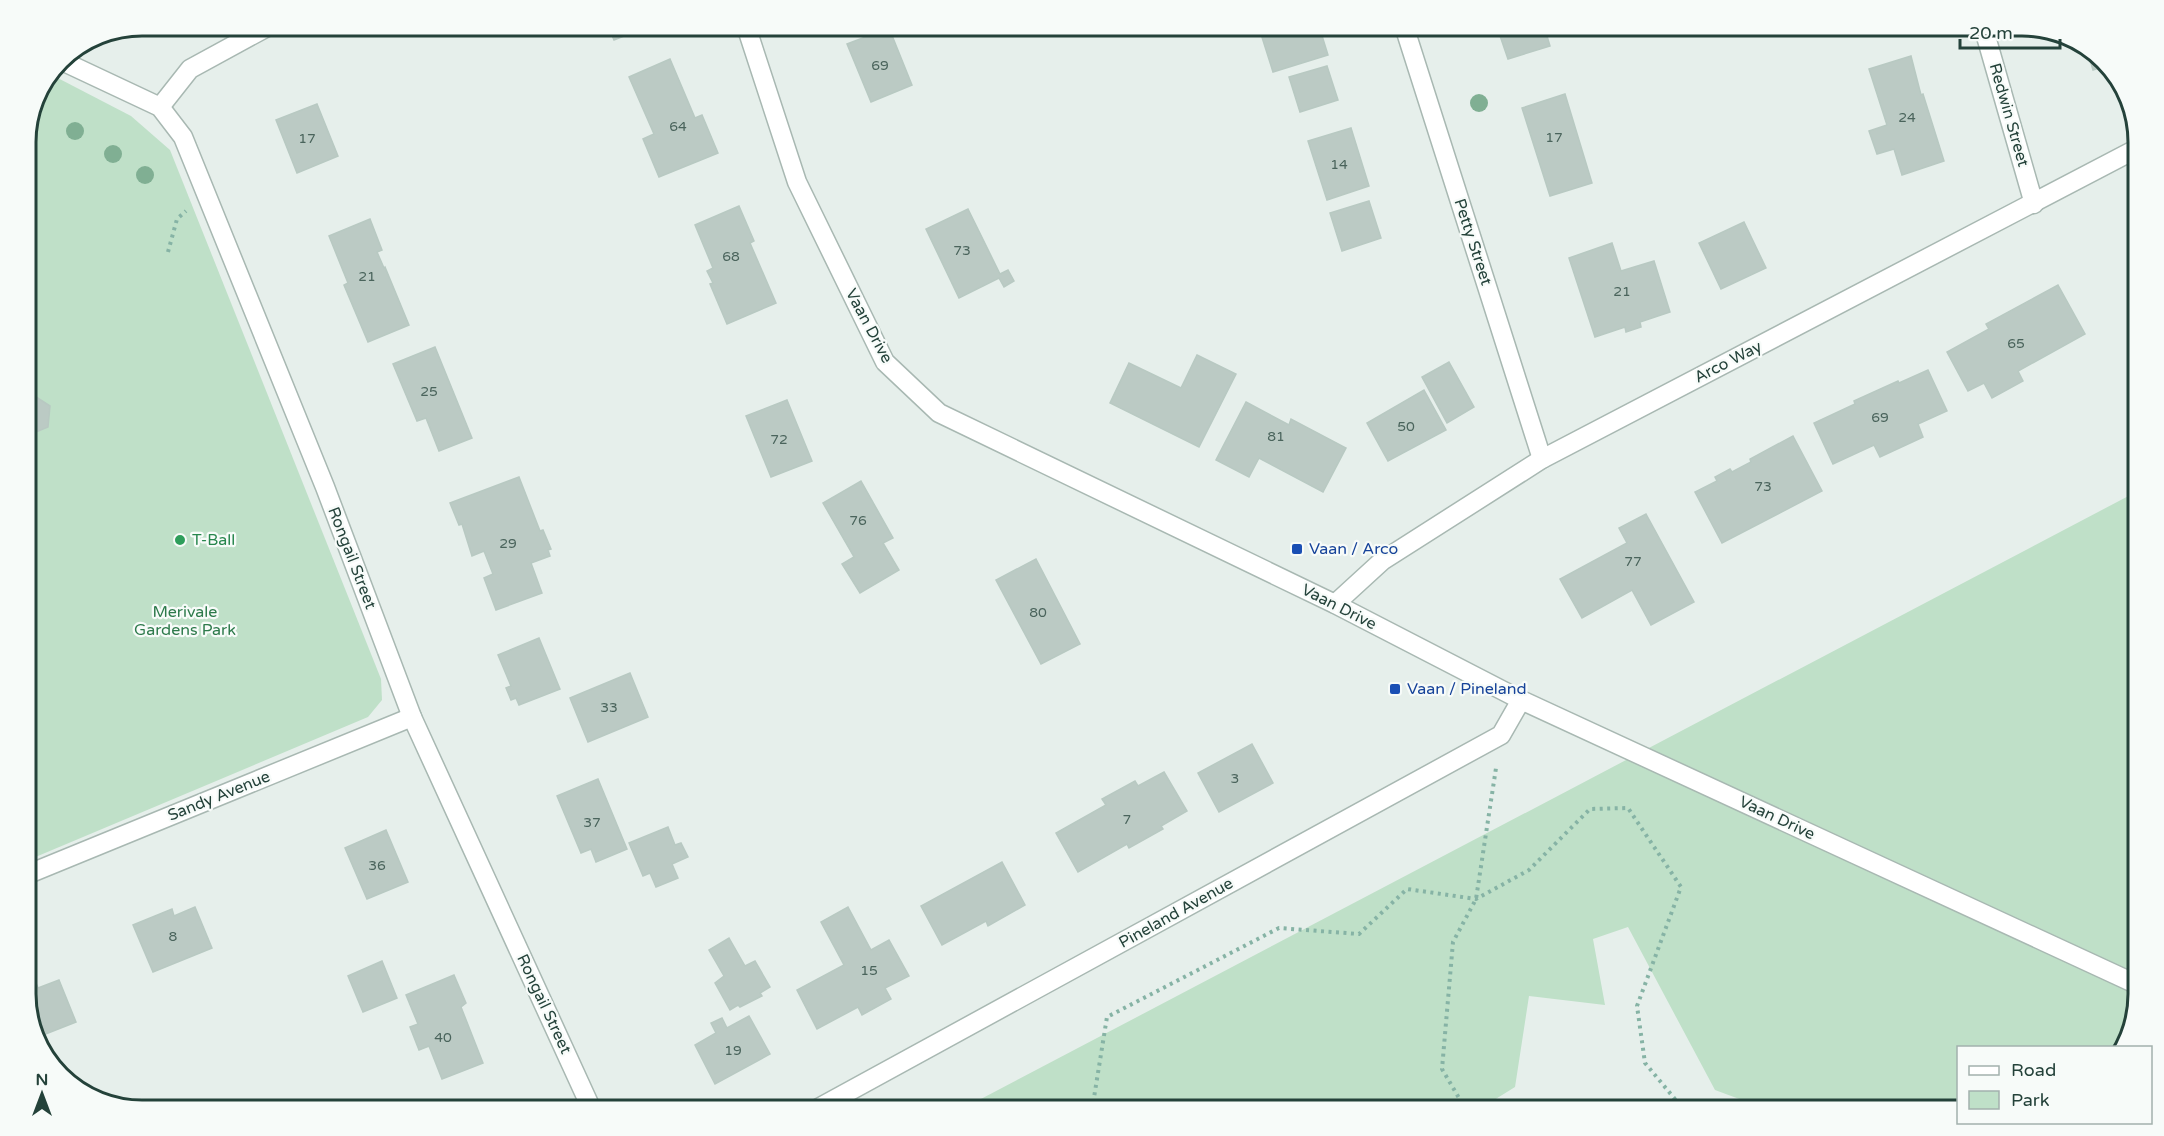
<svg xmlns="http://www.w3.org/2000/svg" width="2164" height="1136" font-family="'Varela Round',sans-serif">
  <rect width="100%" height="100%" fill="#e6efeb"/>
  <g fill="#bfe0c8">
    <path d="M50,74l81,42 39,34 211,529 1,21 -14,17 -342,144v-726l9,-38z"/>
    <path d="M2138,491v503l-13,53 -167,1v62h-189l-54,-20 -87,-163 -35,12 12,66 -76,-9 -14,91 -37,23h-518z"/>
  </g>
  <g fill="#bbcac4" stroke="#b8c9c2" stroke-width="1.5">
    <path d="M608,26h41l-35,14z"/>
    <path d="M1273,26h46l9,29 -55,17 -13,-41z"/>
    <path d="M1491,26h53l6,20 -42,13 -11,-32 -5,2z"/>
    <path d="M889,28l23,57 -41,17 -24,-58z"/>
    <path d="M2087,49l19,17 -13,4z"/>
    <path d="M1911,56l10,39 2,-1 21,67 -42,14 -8,-26 -17,5 -8,-23 18,-6 -18,-56z"/>
    <path d="M670,59l25,59 7,-3 16,38 -59,24 -16,-38 11,-5 -25,-57z"/>
    <path d="M1327,66l11,34 -38,12 -11,-35z"/>
    <path d="M1565,94l27,89 -42,13 -28,-88z"/>
    <path d="M317,104l21,52 -41,17 -21,-53z"/>
    <path d="M1351,128l18,58 -42,14 -19,-59z"/>
    <path d="M1369,201l12,37 -39,13 -12,-38z"/>
    <path d="M739,206l15,35 -4,2 26,60 -49,21 -17,-40 3,-1 -6,-12 6,-3 -18,-43z"/>
    <path d="M968,209l32,65 8,-4 6,11 -10,6 -5,-9 -40,20 -33,-69z"/>
    <path d="M370,219l12,31 -5,2 7,16 1,-1 24,58 -41,17 -24,-57 4,-2 -19,-47z"/>
    <path d="M1744,222l22,46 -45,21 -22,-46z"/>
    <path d="M1612,243l9,28 33,-10 16,51 -30,10 1,5 -15,5 -1,-5 -30,10 -26,-79z"/>
    <path d="M2058,285l27,49 -67,37 5,10 -31,17 -8,-15 -16,8 -21,-39 42,-23 -3,-5z"/>
    <path d="M435,347l37,91 -33,13 -13,-33 -9,3 -24,-57z"/>
    <path d="M1197,355l39,19 -37,73 -89,-44 19,-40 52,25z"/>
    <path d="M1449,362l25,45 -27,16 -25,-46z"/>
    <path d="M1928,370l19,41 -29,13 5,13 -43,20 -6,-12 -41,19 -19,-41 41,-19 -1,-3 44,-20 1,2z"/>
    <path d="M1424,390l22,40 -58,31 -21,-38z"/>
    <path d="M33,395l17,11 -2,21 -19,8 -3,-2v-35z"/>
    <path d="M787,400l25,61 -41,16 -25,-61z"/>
    <path d="M1246,402l43,23 2,-6 55,29 -23,44 -64,-34 -10,19 -33,-17z"/>
    <path d="M1793,436l29,55 -100,52 -27,-51 22,-11 -2,-4 15,-8 2,3 19,-10 -1,-3z"/>
    <path d="M519,477l21,54 3,-1 8,19 -3,1 2,6 -19,7 11,30 -46,17 -12,-32 9,-4 -9,-23 -12,5 -10,-32 -3,1 -9,-22z"/>
    <path d="M861,481l32,57 -10,5 16,27 -39,23 -18,-29 12,-7 -31,-54z"/>
    <path d="M1646,514l48,88 -43,23 -19,-35 -50,28 -22,-39 67,-36 -8,-15z"/>
    <path d="M1036,559l44,85 -39,20 -45,-84z"/>
    <path d="M539,638l21,51 -41,16 -3,-7 -5,2 -5,-12 5,-2 -13,-31z"/>
    <path d="M630,673l18,44 -60,25 -18,-44z"/>
    <path d="M1252,744l21,39 -54,29 -21,-39z"/>
    <path d="M1164,772l23,39 -26,15 2,3 -34,19 -2,-4 -49,28 -22,-39 50,-28 -4,-6 33,-18 3,5z"/>
    <path d="M598,779l29,70 -31,13 -5,-13 -10,4 -24,-57z"/>
    <path d="M668,827l7,18 6,-2 7,14 -16,7 6,14 -22,9 -6,-14 -7,3 -14,-33z"/>
    <path d="M386,830l22,52 -41,17 -22,-51z"/>
    <path d="M1002,862l23,43 -37,21 -2,-5 -44,24 -21,-39z"/>
    <path d="M195,907l17,41 -59,24 -20,-47 39,-16 2,7z"/>
    <path d="M848,907l23,43 18,-10 20,36 -24,12 6,11 -29,16 -4,-8 -41,22 -20,-39 47,-25 -23,-43z"/>
    <path d="M729,938l16,28 10,-5 15,26 -10,6 2,3 -22,11 -2,-2 -8,5 -15,-27 9,-7 -15,-26z"/>
    <path d="M382,961l15,37 -34,14 -15,-36z"/>
    <path d="M454,975l12,28 -5,4 22,56 -41,16 -13,-33 -10,4 -9,-23 8,-3 -12,-29z"/>
    <path d="M59,980l17,42 -38,15 -12,-35v-15l10,-4 2,5z"/>
    <path d="M749,1016l21,38 -55,30 -20,-39 21,-12 -5,-10 11,-5 5,10z"/>
  </g>
  <g fill="none" stroke-linecap="round" stroke-linejoin="round">
    <g stroke="#a8b8b2" stroke-width="21">
      <g id="minor">
        <path d="M1404,26l138,433"/>
        <path d="M1983,26l51,178"/>
        <path d="M60,60l100,47 23,30 142,350 87,230 180,393"/>
        <path d="M160,107l30,-38 79,-43"/>
        <path d="M1335,604l47,-43 160,-102 596,-311"/>
        <path d="M26,875l386,-158"/>
        <path d="M815,1110l686,-375 20,-35"/>
      </g>
    </g>
    <g stroke="#a8b8b2" stroke-width="21">
      <path id="tertiary" d="M746,26l51,156 88,180 54,51 396,191 186,96 617,285"/>
    </g>
    <g stroke="#86b3a5" stroke-width="4" stroke-dasharray="3 4.5" stroke-linecap="butt">
      <path d="M168,252l9,-33 9,-8"/>
      <path d="M1092,1110l15,-93 172,-89 80,6 48,-45 69,10 53,-29 61,-61 38,-1 53,79 -44,119 8,57 39,47"/>
      <path d="M1466,1110l-24,-41 11,-127 23,-43 20,-131"/>
    </g>
    <use href="#minor" stroke="#fff" stroke-width="18"/>
    <use href="#tertiary" stroke="#fff" stroke-width="18"/>
  </g>
  <g fill="#80af93">
    <circle cx="1479" cy="103" r="9"/>
    <circle cx="75" cy="131" r="9"/>
    <circle cx="113" cy="154" r="9"/>
    <circle cx="145" cy="175" r="9"/>
  </g>
  <circle fill="#2e9e5b" stroke="#f7fbf9" stroke-width="2" cx="180" cy="540" r="6"/>
  <g fill="#1a4fb4" stroke="#f7fbf9" stroke-width="2">
    <rect x="1291" y="543" width="12" height="12" rx="3"/>
    <rect x="1389" y="683" width="12" height="12" rx="3"/>
  </g>
  <g text-anchor="middle" dominant-baseline="central" stroke-width="4.5" stroke-linejoin="round" paint-order="stroke">
    <g font-size="14" fill="#4a645c">
      <text x="880" y="65">69</text>
      <text x="1907" y="117">24</text>
      <text x="678" y="126">64</text>
      <text x="1554" y="137">17</text>
      <text x="307" y="138">17</text>
      <text x="1339" y="164">14</text>
      <text x="962" y="250">73</text>
      <text x="731" y="256">68</text>
      <text x="367" y="276">21</text>
      <text x="1622" y="291">21</text>
      <text x="2016" y="343">65</text>
      <text x="429" y="391">25</text>
      <text x="1880" y="417">69</text>
      <text x="1406" y="426">50</text>
      <text x="1276" y="436">81</text>
      <text x="779" y="439">72</text>
      <text x="1763" y="486">73</text>
      <text x="858" y="520">76</text>
      <text x="508" y="543">29</text>
      <text x="1633" y="561">77</text>
      <text x="1038" y="612">80</text>
      <text x="609" y="707">33</text>
      <text x="1235" y="778">3</text>
      <text x="1127" y="819">7</text>
      <text x="592" y="822">37</text>
      <text x="377" y="865">36</text>
      <text x="173" y="936">8</text>
      <text x="869" y="970">15</text>
      <text x="443" y="1037">40</text>
      <text x="733" y="1050">19</text>
    </g>
    <g font-size="16" fill="#24423a" stroke="#f7fbf9">
      <text transform="translate(2009 115) rotate(74)">Redwin Street</text>
      <text transform="translate(1473 242) rotate(72)">Petty Street</text>
      <text transform="translate(869 326) rotate(62)">Vaan Drive</text>
      <text transform="translate(1728 362) rotate(-27)">Arco Way</text>
      <text transform="translate(352 558) rotate(69)">Rongail Street</text>
      <text transform="translate(1339 607) rotate(27)">Vaan Drive</text>
      <text transform="translate(219 796) rotate(-22)">Sandy Avenue</text>
      <text transform="translate(1777 818) rotate(25)">Vaan Drive</text>
      <text transform="translate(1176 913) rotate(-29)">Pineland Avenue</text>
      <text transform="translate(544 1004) rotate(65)">Rongail Street</text>
    </g>
    <g font-size="16" fill="#27864d" stroke="#f7fbf9" text-anchor="start">
      <text x="192" y="540">T-Ball</text>
    </g>
    <g font-size="16" fill="#164399" stroke="#f7fbf9" text-anchor="start">
      <text x="1309" y="549">Vaan / Arco</text>
      <text x="1407" y="689">Vaan / Pineland</text>
    </g>
    <g font-size="16" fill="#2d7a4b" stroke="#f7fbf9">
      <text x="185" y="612">Merivale<tspan x="185" dy="18">Gardens Park</tspan></text>
    </g>
  </g>
  <path d="M0 0H2164V1136H0ZM142 36H2022A106 106 0 0 1 2128 142V994A106 106 0 0 1 2022 1100H142A106 106 0 0 1 36 994V142A106 106 0 0 1 142 36Z" fill="#f7fbf9" fill-rule="evenodd"/>
  <path fill="none" stroke="#24423a" stroke-width="3" d="M142 36H2022A106 106 0 0 1 2128 142V994A106 106 0 0 1 2022 1100H142A106 106 0 0 1 36 994V142A106 106 0 0 1 142 36Z"/>
  <rect x="1957" y="1046" width="195" height="78" fill="#f7fbf9" stroke="#a3b1ad" stroke-width="1.5"/>
  <rect x="1969" y="1066" width="30" height="9" fill="#ffffff" stroke="#a3b1ad" stroke-width="1.5"/>
  <text x="2011" y="1076" font-size="18" fill="#24423a">Road</text>
  <rect x="1969" y="1091" width="30" height="18" fill="#bfe0c8" stroke="#a3b1ad" stroke-width="1.5"/>
  <text x="2011" y="1106" font-size="18" fill="#24423a">Park</text>
  <g transform="translate(42 1094)" stroke="#f7fbf9" stroke-width="4.5" paint-order="stroke">
  <path d="M0-4.5L10 22L0 15L-10 22Z" fill="#24423a"/>
  <text y="-9" font-size="16" font-weight="bold" text-anchor="middle" fill="#24423a">N</text>
  </g>
  <path d="M1960 39v9h100v-9" fill="none" stroke="#24423a" stroke-width="3"/>
  <text x="1969" y="39" font-size="18" fill="#24423a" stroke="#f7fbf9" stroke-width="4.5" paint-order="stroke">20 m</text>
</svg>
